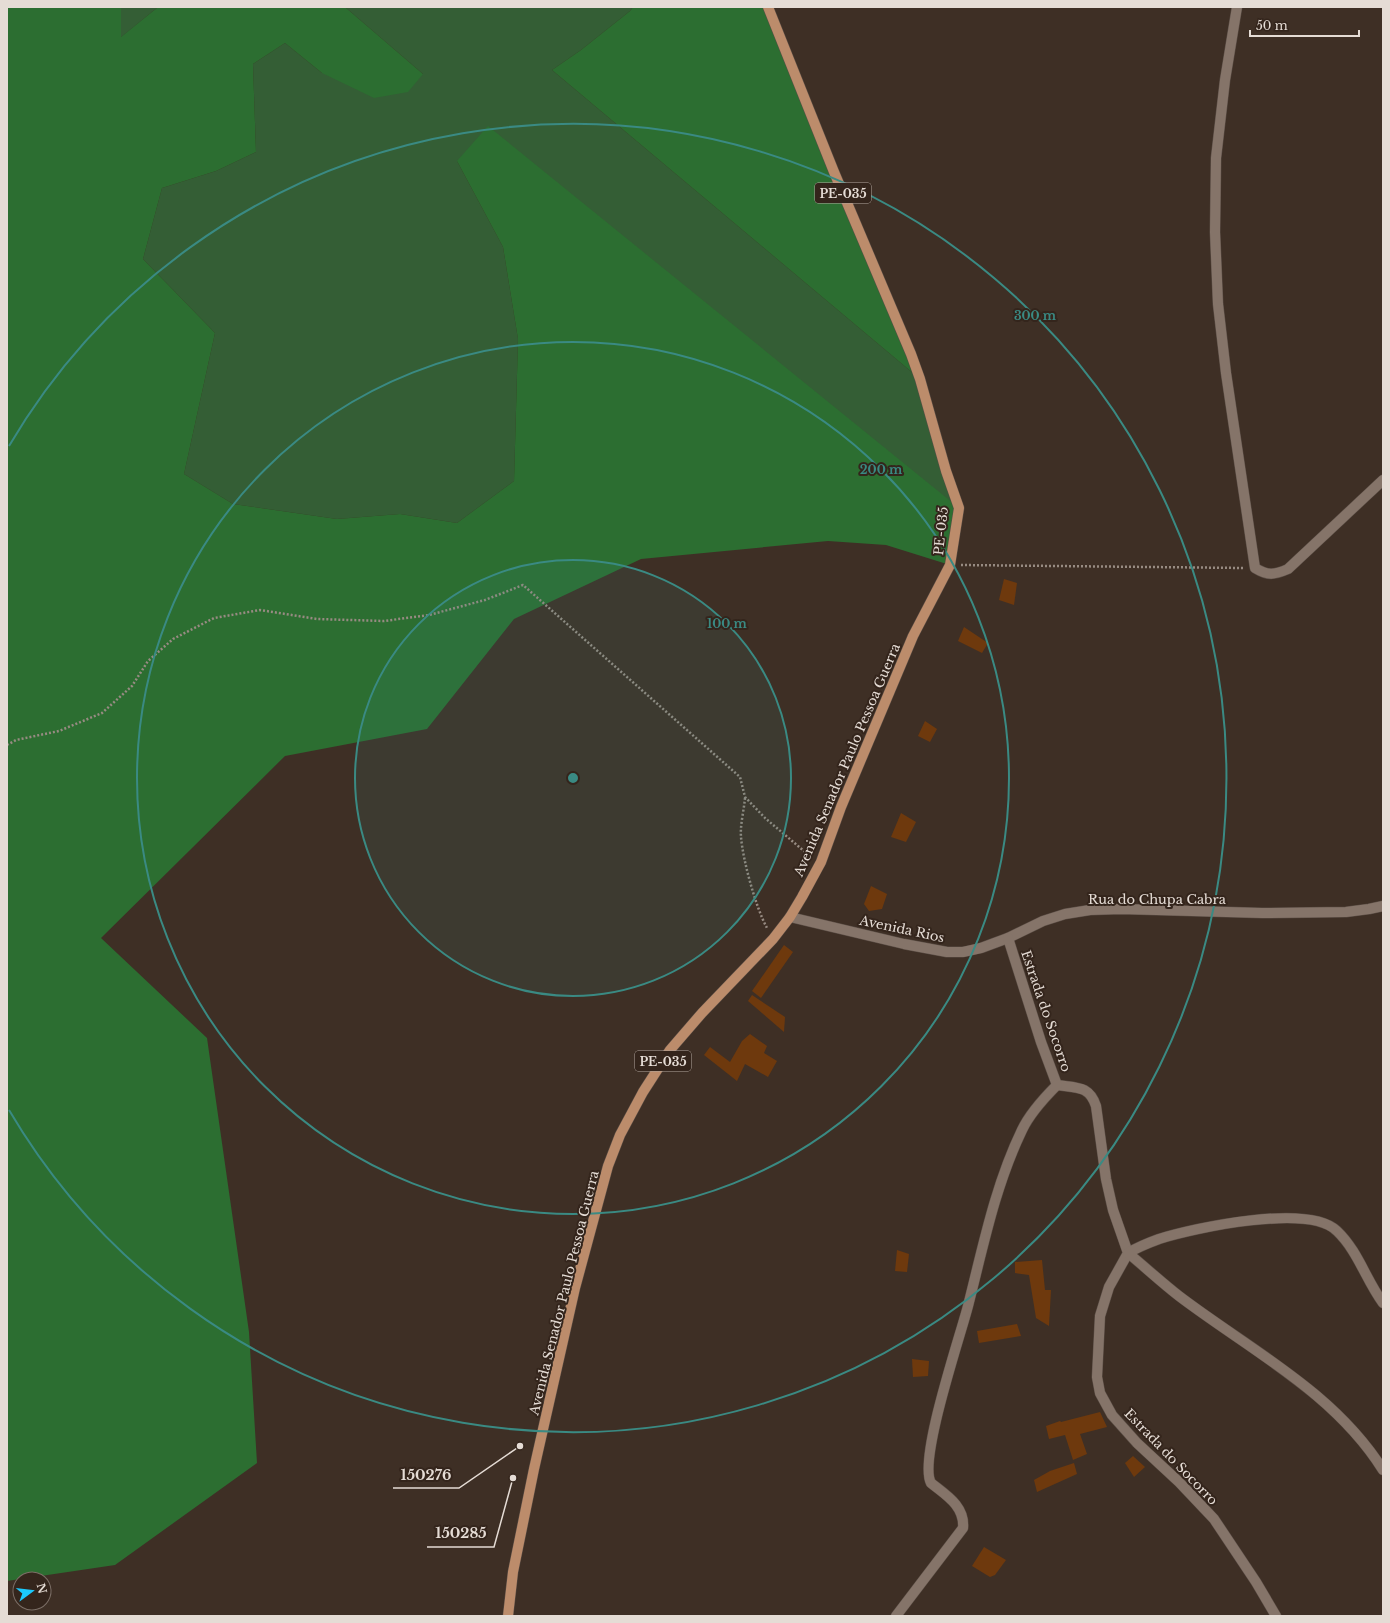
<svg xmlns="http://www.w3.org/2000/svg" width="1390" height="1623" font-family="'Libre Baskerville',serif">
  <rect width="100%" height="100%" fill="#3e2f25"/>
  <g fill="#345e35">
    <path d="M121,7h37l-38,31z"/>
    <path d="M345,7h288l-3,4 -49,39 -29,20 368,309 39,129 -502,-347 46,86 15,92 -4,142 -57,42 -57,-9 -63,5 -104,-15 -49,-30 31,-141 -72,-74 19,-71 54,-17 40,-19 -3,-88 32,-21 37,30 101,1z"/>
  </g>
  <g fill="#2c6e31">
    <path d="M7,7h114v30l37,-30h187l78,67 -15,18 -34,6 -52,-25 -37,-30 -32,21 3,88 -40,19 -54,17 -19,71 72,74 -31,141 49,30 104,15 63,-5 57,9 57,-42 4,-142 -15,-92 -46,-86 31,-35 471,382 -9,57 -64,-20 -58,-4 -187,18 -127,60 -87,110 -142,27 -184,182 106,100 42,294 8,131 -142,102 -108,16z"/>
    <path d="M633,7h135l152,372 -368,-309 29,-20 49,-39z"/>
  </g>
  <g fill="#6e390d">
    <path d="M1004,579l13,4 -3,22 -15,-5z"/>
    <path d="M964,627l24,16 -6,10 -24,-12z"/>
    <path d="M925,721l12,8 -7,13 -12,-6z"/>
    <path d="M901,813l15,9 -10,20 -15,-5z"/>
    <path d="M871,886l16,8 -5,15 -13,2 -5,-7z"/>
    <path d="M784,945l9,7 -32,46 -9,-7z"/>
    <path d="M752,995l33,22 -1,15 -36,-31z"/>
    <path d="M750,1034l17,12 -3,7 13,8 -9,16 -23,-13 -8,17 -33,-26 6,-8 20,15 12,-21z"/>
    <path d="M897,1250l12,4 -2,18 -12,-1z"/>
    <path d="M1042,1260l3,30h6l-2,36 -13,-8 -7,-43 -14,-2v-11z"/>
    <path d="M1017,1324l4,12 -42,7 -2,-12z"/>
    <path d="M912,1359l17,2 -1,15 -15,1z"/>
    <path d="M1100,1412l7,15 -27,7 7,20 -14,6 -8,-25 -16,4 -3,-13 14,-5 1,1z"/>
    <path d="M1133,1456l12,11 -11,10 -9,-14z"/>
    <path d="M1074,1463l3,11 -40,18 -3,-12 16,-9z"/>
    <path d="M984,1547l22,13 -11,15 -5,2 -18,-11z"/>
  </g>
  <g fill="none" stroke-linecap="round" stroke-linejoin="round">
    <g stroke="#5b4e46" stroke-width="11">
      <g id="minor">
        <path d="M1237,7l-12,73 -9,78 -1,74 3,72 8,69 29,195c13,8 19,7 33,1l95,-89"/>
        <path d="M790,917l114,27 43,8h16l18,-4 27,-10 35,-17 22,-7 25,-4 31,-1 141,4 84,-1 23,-3 14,-3"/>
        <path d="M1008,938l33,104 16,43c19,3 32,0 39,21l10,73 7,31 15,43 -19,34 -9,29 -3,61 3,16 12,22 25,28 42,39 35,37 42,63 20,34"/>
        <path d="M1383,1303c-17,-23 -25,-52 -46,-72 -28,-28 -143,-3 -178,8 -11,4 -21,8 -31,14 17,14 33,29 51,43 71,54 155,96 204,174"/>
        <path d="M896,1616l67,-88c2,-22 -17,-33 -32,-45 -13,-23 29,-146 37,-177 15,-59 27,-120 54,-176 8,-17 22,-32 35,-45"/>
      </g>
    </g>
    <g stroke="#5b4e46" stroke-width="11">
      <path id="primary" d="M508,1616l5,-44 21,-103 41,-181 33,-122 12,-31 23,-43 27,-42 32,-37 71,-74 17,-22 12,-20 19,-35 20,-55 72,-171 37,-71 9,-57 -13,-37 -26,-92 -9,-25 -77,-182 -66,-165"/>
    </g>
    <g stroke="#978b82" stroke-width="2.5" stroke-dasharray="2 2" stroke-linecap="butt">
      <path d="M961,565l283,3"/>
      <path d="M7,745l9,-5 43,-9 43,-18 30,-27 16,-25 25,-22 41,-21 46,-8 57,9 67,2 45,-6 56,-15 38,-15 217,192 5,20 20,21 46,39"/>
      <path d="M745,798c-1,12 -5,27 -4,39 2,24 15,71 26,91"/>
    </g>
    <use href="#minor" stroke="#857469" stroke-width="10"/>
    <use href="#primary" stroke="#bc8c6b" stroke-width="10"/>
  </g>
  <circle cx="573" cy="778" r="218" fill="#3a8a83" fill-opacity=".12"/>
  <g fill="none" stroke="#3a8a83" stroke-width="2">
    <circle cx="573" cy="778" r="218"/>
    <circle cx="573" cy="778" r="436"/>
    <path d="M9 446A654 654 0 1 1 9 1110"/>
  </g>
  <g text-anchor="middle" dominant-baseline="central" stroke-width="4" stroke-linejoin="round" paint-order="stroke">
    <g fill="#34251c" stroke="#b0a59e" stroke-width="1">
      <rect x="815" y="183" width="56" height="20" rx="3"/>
      <rect x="635" y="1051" width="56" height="20" rx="3"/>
    </g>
    <g font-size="12" font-weight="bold" fill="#e5dcd5">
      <text x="843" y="193">PE-035</text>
      <text x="663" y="1061">PE-035</text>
    </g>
    <g font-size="13" fill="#e5dcd5" stroke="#34251c">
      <text transform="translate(941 531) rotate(-84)">PE-035</text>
      <text transform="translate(847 760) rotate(-67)">Avenida Senador Paulo Pessoa Guerra</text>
      <text x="1157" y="899">Rua do Chupa Cabra</text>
      <text transform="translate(902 929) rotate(12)">Avenida Rios</text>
      <text transform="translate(1046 1011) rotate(71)">Estrada do Socorro</text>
      <text transform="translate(564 1293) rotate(-76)">Avenida Senador Paulo Pessoa Guerra</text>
      <text transform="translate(1171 1457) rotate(46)">Estrada do Socorro</text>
    </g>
  </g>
  <circle cx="573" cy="778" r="6" fill="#3a8a83" stroke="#34251c" stroke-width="2"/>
  <g font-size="12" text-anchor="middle" font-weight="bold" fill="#3a8a83" stroke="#34251c" stroke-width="4" stroke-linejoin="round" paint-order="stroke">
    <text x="1035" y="320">300 m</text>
    <text x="881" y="474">200 m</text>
    <text x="727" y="628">100 m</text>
  </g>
  <path fill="none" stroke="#e5dcd5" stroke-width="1.5" d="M520 1446L459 1488H393M513 1478L494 1547H427"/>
  <g fill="#e5dcd5" stroke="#34251c" stroke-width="1.5">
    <circle cx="520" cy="1446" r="4"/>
    <circle cx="513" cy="1478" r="4"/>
  </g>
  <g font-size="14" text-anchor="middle" font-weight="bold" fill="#e5dcd5" stroke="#34251c" stroke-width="4" stroke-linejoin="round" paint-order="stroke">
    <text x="426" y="1480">150276</text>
    <text x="461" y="1538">150285</text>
  </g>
  <rect width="1390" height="1623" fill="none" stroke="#e5dcd5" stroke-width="16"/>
  <g transform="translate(32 1591) rotate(75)"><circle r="19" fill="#34251c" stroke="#7b6e66"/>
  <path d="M0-3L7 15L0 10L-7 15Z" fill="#1bc9fc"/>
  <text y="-6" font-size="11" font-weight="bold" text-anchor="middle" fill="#e5dcd5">N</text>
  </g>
  <path d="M1250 30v6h109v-6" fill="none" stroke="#e5dcd5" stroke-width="2"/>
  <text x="1256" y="30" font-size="12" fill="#e5dcd5" stroke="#34251c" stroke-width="3" paint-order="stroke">50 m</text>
</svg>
